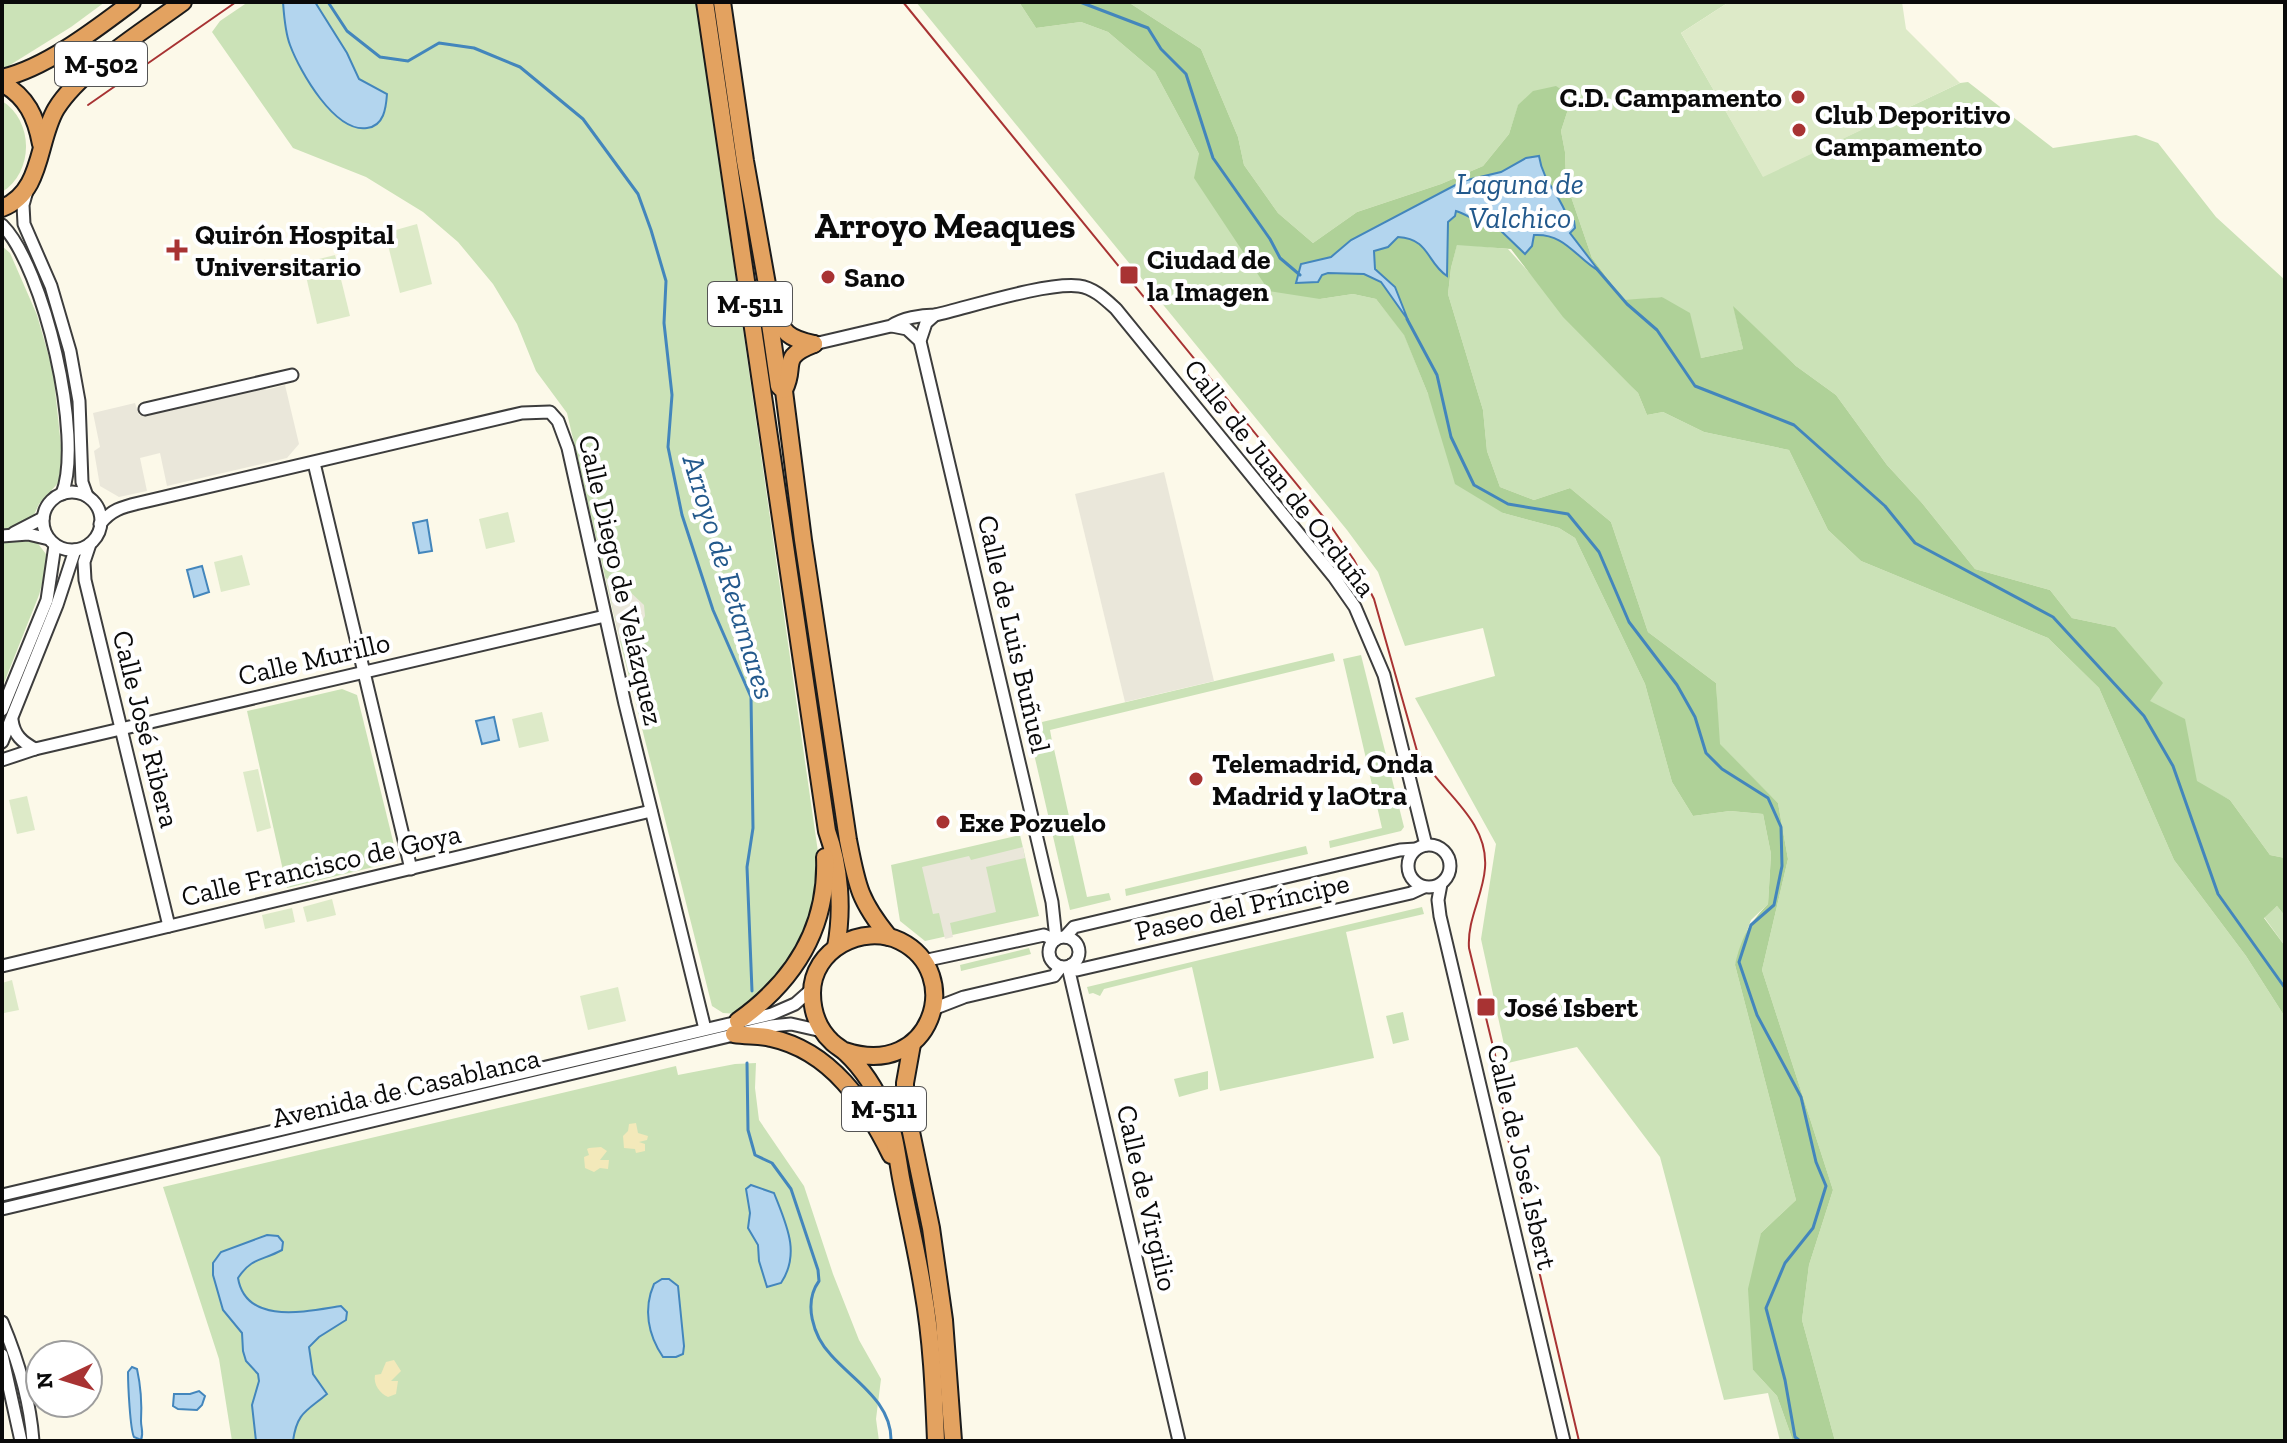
<svg xmlns="http://www.w3.org/2000/svg" width="2287" height="1443" font-family="'Zilla Slab',serif">
  <rect width="100%" height="100%" fill="#fcf9e9"/>
  <g fill="#cbe2b7">
    <path d="M2,2h103l-34,25 -69,43z"/>
    <path d="M248,2h448l124,864 -5,44 -23,53 -53,51 -16,-1 -11,-7 -92,-365 -53,-228 -31,-42 -19,-47 -24,-40 -35,-42 -35,-30 -57,-35 -73,-29 -81,-116 8,-11z"/>
    <path d="M916,2h103l17,26 45,-6 27,10 47,40 44,82 121,145 33,-5 23,5 28,35 24,60 75,119 56,15 16,10 70,146 27,98 21,34 37,-5 33,3 8,40 -3,50 -17,16 -16,45 61,235 -35,33 -8,137 24,26 16,45h-13l-12,-48 -44,7 -64,-243 -83,-110 -69,16 -27,-124 15,-95 -81,-146 80,-22 -12,-48 -78,18 -27,-74 -31,-42z"/>
    <path d="M1128,2h601l-48,31 82,143 197,-93 8,-1 85,66 83,-13 22,8 58,74 69,63v578l-15,-3 -40,-55 -35,-18 -46,-81 -34,-74 -43,-9 -22,-28 -75,-21 -53,-66 -35,-38 -51,-70 -40,-29 -62,-58 9,41 -42,9 -39,-61 -37,4 -33,-43 -26,-76 -1,-30 -4,-21 11,-34 -54,9 -9,28 -26,32 -42,18 -84,28 -44,31 -35,-30 -34,-48 -6,-28 -37,-88z"/>
    <path d="M2,101c32,20 32,71 0,91z"/>
    <path d="M1457,244l51,5 130,144 9,22 16,-3 41,20 85,18 39,80 33,31 187,77 51,50 75,172 72,96 39,61v424h-450l-33,-121 7,-55 24,-75 -71,-220 26,-111 -10,-56 -59,-59 -3,-61 -68,-51 -37,-110 -41,-34 -36,12 -34,-13 -13,-36 -4,-41 -35,-116 3,-26z"/>
    <path d="M2,246l8,7 27,62 16,56 9,84 -3,27 -20,22 -6,13 -22,11 1,12 24,1 13,17 -10,37 -37,93z"/>
    <path d="M1333,653l2,8 -285,69 2,11 -21,5 -3,-12 15,-4 -1,-8z"/>
    <path d="M1361,655l43,172 -3,4 -71,17 -1,-7 53,-13 -39,-169z"/>
    <path d="M342,689l15,6 37,150 -8,19 -99,24 -40,-177z"/>
    <path d="M1054,749l33,148 22,-4 2,7 -41,10 -36,-156z"/>
    <path d="M1020,835l19,81 -114,25 -25,-20 -9,-56z"/>
    <path d="M1306,846l2,8 -182,42 -1,-7z"/>
    <path d="M2277,906l8,10v30l-21,-29z"/>
    <path d="M1422,907l2,7 -78,18 28,126 -154,33 -28,-124 -88,22 -4,7 -7,-3 -4,1 -2,-7z"/>
    <path d="M1029,948l2,6 -70,17 -1,-6z"/>
    <path d="M1403,1012l6,28 -16,4 -7,-28z"/>
    <path d="M756,1063l-1,25 4,32 45,66 29,88 26,66 22,39 -5,40 3,22h-647l-13,-82 -56,-172 513,-121 2,9 57,-11z"/>
    <path d="M1208,1071v18l-29,8 -5,-18z"/>
  </g>
  <path fill="#afd198" d="M1019,2h109l73,47 37,88 6,28 34,48 35,30 44,-31 84,-28 42,-18 26,-32 9,-29 15,-14 23,-5 16,11 -11,34 4,21 1,30 26,76 32,42 38,-3 28,16 11,45 42,-9 -10,-43 63,60 40,29 51,70 35,38 53,66 75,21 22,28 43,9 48,56 -13,18 35,18 12,62 33,19 40,55 15,3v58l-8,-10 -13,12 21,28v71l-39,-61 -72,-96 -75,-172 -51,-50 -187,-77 -33,-31 -39,-80 -85,-18 -41,-20 -16,3 -9,-22 -75,-76 -52,-68 -54,-4 -6,23 -3,26 35,116 4,41 13,36 34,13 36,-12 41,34 37,110 68,51 4,61 58,59 10,56 -26,111 71,220 -24,75 -7,55 33,121h-42l-16,-45 -24,-26 -5,-81 13,-56 35,-33 -61,-235c6,-26 14,-42 33,-61l3,-50 -8,-40 -33,-3 -37,5 -21,-34 -27,-98 -70,-146 -16,-10 -56,-15 -48,-29 -27,-90 -24,-59 -28,-36 -23,-5 -33,5 -51,-8 -75,-113 5,-24 -44,-82 -47,-40 -27,-10 -45,6z"/>
  <g fill="#f3e9ba">
    <path d="M636,1123l2,10 10,3 -1,4 -8,2 6,2v7l-9,2 -1,-4 -11,-1 -1,-12 5,-5 1,-7z"/>
    <path d="M589,1148l12,-1 6,4 -7,9h9l-1,9 -8,-1 -6,4 -9,-4 -1,-11 5,-2 -2,-6z"/>
    <path d="M394,1360l7,11 -10,10h7l-2,13 -8,3c-8,-3 -15,-13 -13,-22l6,-1 5,-12z"/>
  </g>
  <g fill="#ddeac8">
    <path d="M1729,2h173l4,27 54,54 -197,94 -82,-144z"/>
    <path d="M417,224l15,60 -32,9 -15,-60z"/>
    <path d="M335,255l15,61 -33,8 -14,-61z"/>
    <path d="M508,512l7,30 -29,7 -7,-30z"/>
    <path d="M242,555l8,30 -29,7 -7,-30z"/>
    <path d="M542,712l7,29 -30,7 -7,-29z"/>
    <path d="M258,769l13,59 -14,4 -14,-60z"/>
    <path d="M27,796l8,34 -18,4 -8,-34z"/>
    <path d="M332,899l4,16 -29,7 -4,-15z"/>
    <path d="M292,908l3,14 -30,7 -3,-14z"/>
    <path d="M12,980l7,30 -15,3 -2,-30z"/>
    <path d="M618,987l8,34 -38,9 -8,-34z"/>
  </g>
  <g fill="#eae7da">
    <path d="M285,385l14,59 -12,14 -120,28 -7,-33 -20,5 7,33 -28,6 -19,-11 -6,-35 6,-4 -7,-34 42,-10 4,12 126,-29 1,4z"/>
    <path d="M1164,472l50,209 -89,21 -50,-208z"/>
    <path d="M606,578l21,11 17,16 1,11 -11,22 -14,3z"/>
    <path d="M1023,847l2,11 -39,9 10,45 -46,11 3,14 -8,2 -6,-26 -6,1 -11,-47 47,-11 2,4z"/>
  </g>
  <g fill="#b3d5ee" stroke="#4386bc" stroke-width="2">
    <path d="M283,2h32l32,51 12,26 28,15c-1,14 -3,32 -20,34 -32,5 -67,-56 -77,-83 -5,-13 -6,-29 -7,-43z"/>
    <path d="M1539,156c4,27 22,39 29,63l6,2 1,7 -5,5 29,38c-23,-13 -34,-38 -65,-36l-2,11 -7,8 -27,-26c-17,-1 -26,-12 -42,-17l-1,5 -7,6 -1,54c-21,-14 -17,-37 -49,-39l-10,10 -14,4 1,18 20,18 13,33 -27,-38 -17,-8 -36,-1 -6,2 -4,7 -22,1 5,-19 30,-7 20,-17 112,-59 38,-9 25,-14z"/>
    <path d="M427,520l5,31 -13,2 -6,-30z"/>
    <path d="M202,566l7,26 -15,5 -7,-27z"/>
    <path d="M494,717l5,23 -17,4 -6,-23z"/>
    <path d="M751,1185l23,8c12,31 27,60 7,90l-14,4 -8,-26 -1,-16 -10,-17 2,-15 -4,-24z"/>
    <path d="M267,1235l11,1 5,6 -1,8c-20,11 -30,7 -44,28 8,48 70,33 103,28l6,6 -1,8 -27,17 -10,10 4,27 14,20c-20,17 -30,18 -34,47h-37l-4,-36 7,-24 -1,-7 -12,-13 -3,-10 -1,-18 -19,-23 -10,-35v-12l8,-11z"/>
    <path d="M662,1279h7l9,7 6,60 -1,8 -7,3h-13c-15,-22 -20,-48 -9,-73z"/>
    <path d="M132,1367l5,2c4,18 5,34 4,52 0,8 3,11 0,19l-7,-3c-4,-8 -6,-53 -6,-65z"/>
    <path d="M199,1391l6,5 -3,9 -5,5 -19,-1 -5,-3 1,-12h16z"/>
  </g>
  <g fill="none" stroke-linecap="round" stroke-linejoin="round">
    <g stroke="#4386bc" stroke-width="3">
      <path d="M328,2l19,29 33,26 28,4 31,-18 35,5 46,19 63,52 55,75 13,36 15,51 -2,42 8,72 -4,52 14,68 31,95 38,87 2,131 -6,39 5,124"/>
      <path d="M1080,2l68,26 13,21 25,25 27,84 57,81 10,19 20,17"/>
      <path d="M1596,268l31,36 30,26 38,56 99,39 91,81 30,37 138,74 91,99 29,50 45,128 67,94"/>
      <path d="M1407,319l30,56 14,62 23,48 34,19 60,10 31,38 30,70 48,63 18,32 11,36 16,16 46,29 13,29 1,39 -8,39 -23,20 -12,37 18,53 44,82 15,65 10,24 -13,42 -28,35 -19,45 19,72 10,57 5,4"/>
      <path d="M747,1063l1,67 7,25 17,8 19,26 27,81 1,11c-16,22 -6,55 12,74 23,26 61,47 60,86"/>
    </g>
    <g stroke="#3d3d3d" stroke-width="15">
      <g id="minor">
        <path d="M27,191l-4,14 1,19 27,62 19,65 9,50 3,81 5,14"/>
        <path d="M2,225c42,42 82,213 60,269"/>
        <path d="M935,315l-9,8 -6,18 132,561 4,37"/>
        <path d="M892,326l15,3 13,12"/>
        <path d="M814,344l77,-18c11,-8 30,-11 44,-11 35,-8 111,-33 144,-29 15,2 26,13 37,23l218,268 21,30 29,68 42,170"/>
        <path d="M145,409l147,-34"/>
        <path d="M314,463l97,406"/>
        <circle cx="72" cy="521" r="29"/>
        <path d="M100,524c11,-14 22,-17 39,-21l383,-90 28,-1 8,9 10,27 57,256 80,325"/>
        <path d="M14,533l29,-15"/>
        <path d="M2,536l26,-2 21,5"/>
        <path d="M90,544l-6,18 1,18 84,346"/>
        <path d="M2,710l45,-110 8,-55"/>
        <path d="M12,720c2,15 10,22 23,29"/>
        <path d="M2,742l55,-137 18,-55"/>
        <path d="M2,760l33,-11 570,-133"/>
        <circle cx="1429" cy="866" r="21"/>
        <path d="M1441,884l-3,16 2,16 124,525"/>
        <path d="M1065,937l9,-10 326,-77 16,-1"/>
        <circle cx="1064" cy="952" r="15"/>
        <path d="M923,961l121,-26 11,5"/>
        <path d="M1071,965l6,5 334,-77 13,-6"/>
        <path d="M2,966l649,-155"/>
        <path d="M1068,967l111,474"/>
        <path d="M933,1009l31,-12 90,-21 7,-9"/>
        <path d="M2,1195l770,-181 23,-10 17,-15"/>
        <path d="M2,1209l769,-183 20,-2 31,7"/>
        <path d="M2,1322c16,38 28,78 31,119"/>
        <path d="M2,1355l19,86"/>
      </g>
    </g>
    <g stroke="#1b1b1b" stroke-width="20">
      <g id="highway">
        <path d="M705,2l122,829c13,36 16,79 9,116"/>
        <path d="M722,2l23,159 23,129 -1,13 12,83 5,5 19,149 45,300c9,46 11,60 41,97"/>
        <path d="M2,78c44,-10 94,-49 130,-76"/>
        <path d="M2,83c25,14 34,34 39,61"/>
        <path d="M2,208c41,-16 35,-67 54,-99 24,-39 89,-79 127,-107"/>
        <path d="M776,308c4,25 14,31 38,36"/>
        <path d="M784,390c13,-25 -6,-32 30,-46"/>
        <path d="M738,1021c56,-40 90,-93 87,-164"/>
        <path d="M734,1034c13,2 26,1 37,4 60,13 95,66 120,117"/>
        <path d="M912,1044l-7,39v20l26,125 13,92 9,121"/>
        <path d="M845,1051c87,29 120,-78 55,-110 -38,-18 -88,9 -88,52 0,18 6,36 20,49 4,4 10,7 14,11 17,16 31,39 40,60 9,21 11,43 15,65 7,37 16,74 22,112 9,50 11,101 13,151"/>
      </g>
    </g>
    <use href="#minor" stroke="#fff" stroke-width="11"/>
    <use href="#highway" stroke="#e3a260" stroke-width="16"/>
    <g stroke="#a83333" stroke-width="2">
      <path d="M903,2l427,523 24,35 20,39 43,152c21,39 72,67 68,117 -2,28 -18,51 -16,80l29,119 7,59 74,315"/>
      <path d="M88,105l148,-103"/>
    </g>
  </g>
  <g fill="#a83333" stroke="#fff" stroke-width="3">
    <circle cx="1798" cy="97" r="8"/>
    <circle cx="1799" cy="130" r="8"/>
    <path d="M173 238h8v8h8v8h-8v8h-8v-8h-8v-8h8z"/>
    <rect x="1119" y="265" width="20" height="20" rx="4"/>
    <circle cx="828" cy="277" r="8"/>
    <circle cx="1196" cy="779" r="8"/>
    <circle cx="943" cy="822" r="8"/>
    <rect x="1476" y="997" width="20" height="20" rx="4"/>
  </g>
  <g text-anchor="middle" dominant-baseline="central" stroke-width="8" stroke-linejoin="round" paint-order="stroke">
    <g fill="#fff" stroke="#545454" stroke-width="2">
      <rect x="55" y="42" width="92" height="44" rx="6"/>
      <rect x="708" y="282" width="84" height="44" rx="6"/>
      <rect x="842" y="1087" width="84" height="44" rx="6"/>
    </g>
    <g font-size="26" font-weight="bold" fill="#0a0a0a">
      <text x="101" y="64">M-502</text>
      <text x="750" y="304">M-511</text>
      <text x="884" y="1109">M-511</text>
    </g>
    <g font-size="28" font-weight="bold" fill="#0a0a0a" stroke="#fff" text-anchor="start">
      <text x="1782" y="97" text-anchor="end">C.D. Campamento</text>
      <text x="1815" y="114">Club Deporitivo<tspan x="1815" dy="32">Campamento</tspan></text>
      <text x="195" y="234">Quirón Hospital<tspan x="195" dy="32">Universitario</tspan></text>
      <text x="1147" y="259">Ciudad de<tspan x="1147" dy="32">la Imagen</tspan></text>
      <text x="844" y="277">Sano</text>
      <text x="1212" y="763">Telemadrid, Onda<tspan x="1212" dy="32">Madrid y laOtra</tspan></text>
      <text x="959" y="822">Exe Pozuelo</text>
      <text x="1504" y="1007">José Isbert</text>
    </g>
    <g font-size="28" fill="#0a0a0a" stroke="#fff">
      <text transform="translate(1280 478) rotate(52)">Calle de Juan de Orduña</text>
      <text transform="translate(621 580) rotate(77)">Calle Diego de Velázquez</text>
      <text transform="translate(1014 634) rotate(77)">Calle de Luis Buñuel</text>
      <text transform="translate(314 659) rotate(-13)">Calle Murillo</text>
      <text transform="translate(146 729) rotate(76)">Calle José Ribera</text>
      <text transform="translate(321 865) rotate(-13)">Calle Francisco de Goya</text>
      <text transform="translate(1242 907) rotate(-13)">Paseo del Príncipe</text>
      <text transform="translate(406 1088) rotate(-13)">Avenida de Casablanca</text>
      <text transform="translate(1522 1157) rotate(77)">Calle de José Isbert</text>
      <text transform="translate(1147 1198) rotate(77)">Calle de Virgilio</text>
    </g>
    <g font-size="30" font-style="italic" fill="#23598c" stroke="#fff">
      <text x="1520" y="184">Laguna de<tspan x="1520" dy="34">Valchico</tspan></text>
      <text transform="translate(729 577) rotate(73)">Arroyo de Retamares</text>
    </g>
    <g font-size="36" font-weight="bold" fill="#0a0a0a" stroke="#fff">
      <text x="945" y="225">Arroyo Meaques</text>
    </g>
  </g>
  <rect width="2287" height="1443" fill="none" stroke="#0a0a0a" stroke-width="8"/>
  <g transform="translate(64 1379) rotate(266)"><circle r="38" fill="#ffffff" stroke="#9d9d9d" stroke-width="2"/>
  <path d="M0-6L14 30L0 20L-14 30Z" fill="#a83333"/>
  <text y="-12" font-size="22" font-weight="bold" text-anchor="middle" fill="#0a0a0a">N</text>
  </g>
</svg>
